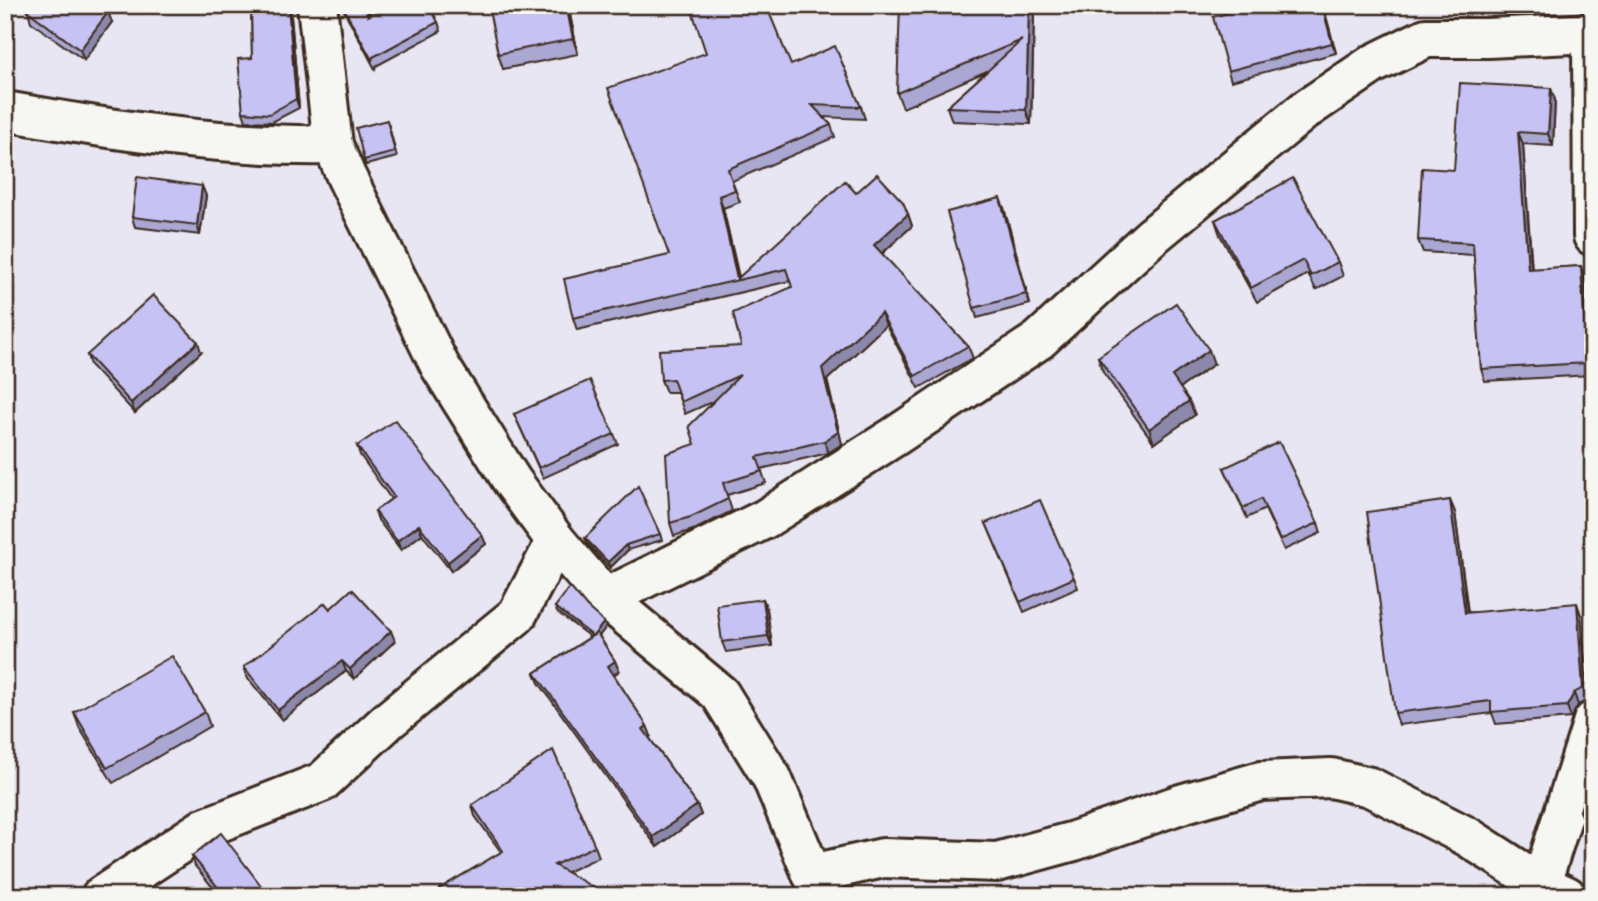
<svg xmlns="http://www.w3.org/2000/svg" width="1598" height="901" font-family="Mali,sans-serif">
  <rect width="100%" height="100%" fill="#e8e6f3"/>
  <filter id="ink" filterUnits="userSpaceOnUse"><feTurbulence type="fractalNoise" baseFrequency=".0143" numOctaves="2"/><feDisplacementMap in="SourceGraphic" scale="14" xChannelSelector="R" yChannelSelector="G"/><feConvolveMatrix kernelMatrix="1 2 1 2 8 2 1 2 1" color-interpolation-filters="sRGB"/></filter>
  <g filter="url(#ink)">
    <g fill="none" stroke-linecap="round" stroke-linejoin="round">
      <g stroke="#3b2a1e" stroke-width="44">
        <g id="minor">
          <path d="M317,5l16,140 13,31 94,190 72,115 44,60 49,57 115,96 52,84 40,96 12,22"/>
          <path d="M1592,33l1,203"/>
          <path d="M5,111c108,19 218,36 328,34"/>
          <path d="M605,598l160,-79 129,-82 145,-97 111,-102 155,-128 68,-46 53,-26h62l105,-5"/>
          <path d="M812,874l71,-16 114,4 77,-21 107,-37 80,-23 70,-3 39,9 98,50 73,47 26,12"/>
          <path d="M1541,884l52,-163"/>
          <path d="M101,896l103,-68 118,-46 67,-62 128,-105 39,-74"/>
        </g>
      </g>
      <use href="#minor" stroke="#f6f6f2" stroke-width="38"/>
    </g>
    <g fill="#aaa7d2" stroke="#3b2a1e" stroke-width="2">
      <path d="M251,5h39l9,103 -27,14 -26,-1 -3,-9 9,-54z"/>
      <path d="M341,5h28l1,10 68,7 3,9 -65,35 -1,3z"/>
      <path d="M568,5l10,49 -75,15 -5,-15z"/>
      <path d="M1029,5h2l3,11 -3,108 -79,-3 -5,-14 40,-36 -84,37 -6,-15z"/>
      <path d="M1323,5l13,48 -105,28 -3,-10z"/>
      <path d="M28,11l84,11 -28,38 -53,-38z"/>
      <path d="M791,65l70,42 4,12 -41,-2 7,8 4,12 -103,44 8,21 -17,6 16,69 117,-84 52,21 4,12 -30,28 86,92 5,12 -54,30 -33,-63 -59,55 15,64 -14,9 -67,16 5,14 -39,12 5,16 -36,18 -22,7 -4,-13 25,-79 19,-43 -29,13 -8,-22h-11l-5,-12 80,-34 51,-59 -2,-6 -213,49 -4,-12 96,-63z"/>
      <path d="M1555,100l-2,46 -30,-2 9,125 49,-3 4,13 6,96 -106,6 -4,-12 -7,-114 -51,-3 -5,-12 36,-70z"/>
      <path d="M389,126l8,31 -31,8 -2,-5z"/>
      <path d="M202,186l4,10 -6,39 -65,-8 -3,-10z"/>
      <path d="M1004,208l26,96 -53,14 -3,-10z"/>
      <path d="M1215,220l123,42 5,14 -27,14 -8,-16 -51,28 -37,-67z"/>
      <path d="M201,352l-66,61 -45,-48 -3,-10z"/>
      <path d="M1098,357l116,7 -34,24 9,13 6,14 -41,28 -51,-71z"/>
      <path d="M514,414l100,20 4,10 -75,34z"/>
      <path d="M357,446l129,98 -35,27 -29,-37 -21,16 -23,-30 -3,-9 16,-12 -31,-44z"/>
      <path d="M1224,468l94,55 3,10 -37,17 -19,-41 -18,9z"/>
      <path d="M1455,512l13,100 113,3 7,85 -10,5 -7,13 -75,6 -4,-11 -93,12 -4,-12z"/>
      <path d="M986,523l88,55 4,10 -54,24z"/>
      <path d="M660,534l2,6 -34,10 -18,18 -23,-25 -2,-5z"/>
      <path d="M763,599l4,10 5,37 -46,6 -4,-10z"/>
      <path d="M555,607h32l19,20 -7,9 16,25 4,10 -5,4 33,51 4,10 -2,1 48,68 4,10 -44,32 -118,-164 -4,-10 55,-36 -33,-25z"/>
      <path d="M330,609l65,32 -41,38 -8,-8 -64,49 -35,-43 -3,-10z"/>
      <path d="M74,712h131l5,14 -97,57 -34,-56z"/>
      <path d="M1593,772v50l-9,-1 -4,-10z"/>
      <path d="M472,805l123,41 4,11 -32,15 35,24h-160l-3,-7 62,-37 -26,-36z"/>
      <path d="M192,856l77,40h-49l-25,-30z"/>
    </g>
    <g fill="#8b88ab" stroke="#3b2a1e" stroke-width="2">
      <path d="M288,5h2l9,103 -3,-9z"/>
      <path d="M367,5h2l3,20 -4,-9z"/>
      <path d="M566,5h2l10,49 -5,-15z"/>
      <path d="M1029,5h2l3,11 -3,108 -5,-14z"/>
      <path d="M1322,5h1l13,48 -4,-10z"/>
      <path d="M108,12l4,10 -28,38 -4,-10z"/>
      <path d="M1551,88l4,12 -2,46 -5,-12z"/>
      <path d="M1518,132l5,12 9,137 -4,-12z"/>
      <path d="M202,186l4,10 -6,39 -3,-10z"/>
      <path d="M719,196l4,12 16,72h-1z"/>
      <path d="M1000,198l4,10 26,96 -4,-10z"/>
      <path d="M908,214l4,12 -34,31 -4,-12z"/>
      <path d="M1581,266l4,13 6,96 -4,-12z"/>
      <path d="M881,313l5,12 -59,55 15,64 -14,9 -4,-12 -2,-73z"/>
      <path d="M198,342l3,10 -66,61 -4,-10z"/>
      <path d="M1209,350l5,14 -37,26 -5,-14z"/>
      <path d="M1189,401l6,14 -41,28 -5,-14z"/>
      <path d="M1450,500l5,12 14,113 -4,-12z"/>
      <path d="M419,525l3,9 -21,16 -4,-9z"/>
      <path d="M482,535l4,9 -35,27 -3,-9z"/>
      <path d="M626,545l2,5 -18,18 -2,-6z"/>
      <path d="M763,599l4,10 5,37 -4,-10z"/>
      <path d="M1577,603l4,12 7,85 -5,-12z"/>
      <path d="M604,622l2,5 -11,14 -2,-5z"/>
      <path d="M391,631l4,10 -41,38 -4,-10z"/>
      <path d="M342,661l4,10 -64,49 -4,-10z"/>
      <path d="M615,661l4,10 -7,5 -4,-10z"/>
      <path d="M1574,693l4,12 -7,13 -4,-12z"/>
      <path d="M647,726l4,10 -4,3 -4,-10z"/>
      <path d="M697,805l4,10 -44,32 -4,-10z"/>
    </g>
    <g fill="#c6c2f4" stroke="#3b2a1e" stroke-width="2">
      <path d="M32,5h67l9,7 -28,38 -52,-39z"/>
      <path d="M251,5h37l8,94 -27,15 -26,-2 -5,-53 14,-1z"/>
      <path d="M342,5h25l1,11 21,-11h40l9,17 -65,35 -1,3z"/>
      <path d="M488,5h78l7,34 -75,15z"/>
      <path d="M690,5h76l25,60 44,-19 26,61 -49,-2 19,20 -103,44 7,21 -16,6 18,83 108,-98 11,12 21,-19 26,28 5,12 -34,31 94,101 -53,30 -34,-63 -59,55 16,64 -14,9 -67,16 5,14 -39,12 5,16 -37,18 -21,6 -4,-69 29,-10 -6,-18 51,-51 -59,27 -8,-23 -12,1 -2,-30 82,-4 -8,-33 59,-26 -6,-18 -213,49 -9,-39 105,-24 -61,-167 98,-35z"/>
      <path d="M900,5h129l-3,105 -79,-3 75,-67 -125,53z"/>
      <path d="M1257,5h65l10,38 -104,28 -15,-54z"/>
      <path d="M1460,83l91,5 -3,46 -30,-2 10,137 53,-3 6,97 -106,6 -8,-126 -55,-3 4,-72 32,2z"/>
      <path d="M387,120l8,32 -31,8 -8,-32z"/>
      <path d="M137,177l65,9 -5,39 -65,-8z"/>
      <path d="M1293,178l45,84 -27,14 -8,-16 -52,28 -36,-68z"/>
      <path d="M1000,198l26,96 -52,14 -27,-96z"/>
      <path d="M153,295l45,47 -67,61 -44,-48z"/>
      <path d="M1176,303l33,47 -37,26 17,25 -40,28 -51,-72z"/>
      <path d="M590,380l24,54 -75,34 -25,-54z"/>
      <path d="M395,420l87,115 -34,27 -29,-37 -22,16 -22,-30 19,-14 -37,-51z"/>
      <path d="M1279,442l39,81 -38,17 -19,-41 -18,9 -19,-40z"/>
      <path d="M638,486l22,48 -34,11 -18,17 -23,-24z"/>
      <path d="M1040,500l34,78 -54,24 -34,-79z"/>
      <path d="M1450,500l15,113 112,-10 6,85 -9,5 -7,13 -76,6v-11l-96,12 -28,-201z"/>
      <path d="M570,587l17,20 17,15 -11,14 -38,-29z"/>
      <path d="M352,589l39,42 -41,38 -8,-8 -64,49 -34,-43 81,-64 5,6z"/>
      <path d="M763,599l5,37 -46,6 -5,-37z"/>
      <path d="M597,633l18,28 -7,5 39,60 -4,3 54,76 -44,32 -118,-164z"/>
      <path d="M172,656l33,56 -98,56 -33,-56z"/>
      <path d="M553,750l42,96 -41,19 46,26 -3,5h-154l-4,-7 64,-38 -31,-46z"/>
      <path d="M1593,772v41l-13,-2z"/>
      <path d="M221,833l48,63h-44l-33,-40z"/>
    </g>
  </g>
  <rect width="1598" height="901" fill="none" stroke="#f6f6f2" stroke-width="28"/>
  <rect x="14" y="14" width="1570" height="873" fill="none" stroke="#3b2a1e" stroke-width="2.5" filter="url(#ink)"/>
</svg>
